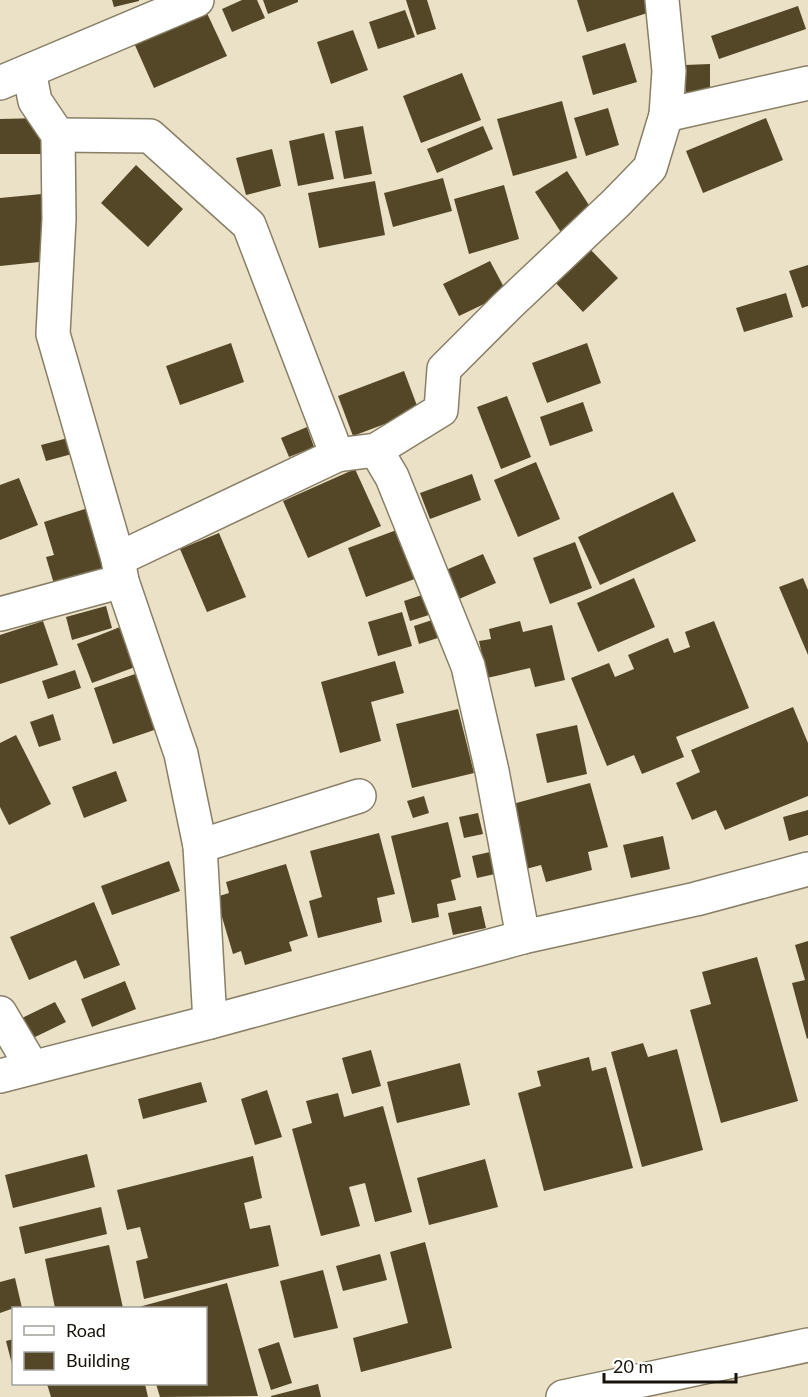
<svg xmlns="http://www.w3.org/2000/svg" width="808" height="1397" font-family="Lato,sans-serif">
  <rect width="100%" height="100%" fill="#ebe1c7"/>
  <g fill="#534727">
    <path d="M112,0h27v1l-25,6z"/>
    <path d="M242,0h15l8,18 -33,14 -10,-23z"/>
    <path d="M263,0h35v2l-30,12z"/>
    <path d="M406,0h21l9,29 -19,6z"/>
    <path d="M577,0h77l3,10 -70,22z"/>
    <path d="M798,6l8,23 -87,30 -8,-23z"/>
    <path d="M405,10l10,27 -37,12 -9,-27z"/>
    <path d="M206,11l21,45 -73,32 -20,-45z"/>
    <path d="M353,30l15,40 -37,14 -14,-42z"/>
    <path d="M625,43l12,39 -44,13 -11,-39z"/>
    <path d="M710,64v35l-24,1 -1,-35z"/>
    <path d="M462,73l19,47 -60,23 -18,-47z"/>
    <path d="M562,101l15,57 -64,18 -16,-57z"/>
    <path d="M608,108l11,37 -33,11 -12,-38z"/>
    <path d="M42,118l1,36h-43v-35z"/>
    <path d="M766,118l17,42 -80,33 -17,-42z"/>
    <path d="M363,126l9,48 -28,5 -9,-48z"/>
    <path d="M483,126l10,23 -56,24 -10,-24z"/>
    <path d="M324,133l10,46 -36,7 -9,-45z"/>
    <path d="M272,149l9,37 -35,9 -10,-37z"/>
    <path d="M136,165l47,44 -35,38 -47,-44z"/>
    <path d="M567,171l27,42 -32,21 -27,-42z"/>
    <path d="M443,178l9,33 -59,16 -9,-34z"/>
    <path d="M375,181l10,54 -66,13 -11,-55z"/>
    <path d="M504,185l15,54 -50,15 -15,-55z"/>
    <path d="M42,194l7,67 -49,5v-68z"/>
    <path d="M588,247l30,31 -35,34 -30,-32z"/>
    <path d="M490,261l17,32 -48,23 -16,-32z"/>
    <path d="M808,265v41l-6,2 -13,-37z"/>
    <path d="M786,293l7,24 -49,15 -8,-24z"/>
    <path d="M231,343l13,39 -64,23 -14,-39z"/>
    <path d="M587,343l14,40 -54,20 -15,-40z"/>
    <path d="M404,371l15,40 -66,25 -15,-40z"/>
    <path d="M507,396l24,61 -30,12 -24,-62z"/>
    <path d="M583,402l10,29 -43,15 -10,-29z"/>
    <path d="M307,427l7,20 -25,10 -8,-19z"/>
    <path d="M68,438l4,16 -26,7 -5,-16z"/>
    <path d="M536,462l24,57 -42,18 -24,-57z"/>
    <path d="M355,469l26,57 -73,32 -25,-57z"/>
    <path d="M472,474l9,26 -51,19 -10,-26z"/>
    <path d="M19,478l19,47 -38,15v-55z"/>
    <path d="M673,492l23,49 -96,44 -22,-48z"/>
    <path d="M88,508l18,60 -52,16 -8,-27 8,-2 -10,-33z"/>
    <path d="M402,528l18,49 -54,20 -18,-49z"/>
    <path d="M219,533l27,64 -39,15 -27,-63z"/>
    <path d="M575,542l17,46 -42,16 -17,-46z"/>
    <path d="M483,554l13,29 -37,16 -13,-29z"/>
    <path d="M634,578l21,49 -57,25 -21,-49z"/>
    <path d="M803,578l5,12v65l-29,-68z"/>
    <path d="M425,594l7,20 -22,7 -6,-20z"/>
    <path d="M106,606l6,22 -40,12 -6,-23z"/>
    <path d="M402,612l10,34 -34,10 -10,-34z"/>
    <path d="M438,618l6,18 -25,8 -5,-18z"/>
    <path d="M43,621l15,44 -58,19v-49z"/>
    <path d="M520,621l3,11 29,-7 13,55 -30,7 -5,-19 -43,10 -8,-37 12,-2 -2,-10z"/>
    <path d="M714,621l35,87 -73,29 8,20 -42,17 -8,-19 -27,11 -36,-88 38,-15 6,14 19,-8 -6,-14 40,-17 6,15 16,-6 -5,-15z"/>
    <path d="M120,627l15,40 -43,16 -15,-39z"/>
    <path d="M395,661l9,32 -33,9 10,39 -41,12 -19,-71z"/>
    <path d="M75,670l6,18 -33,11 -6,-18z"/>
    <path d="M144,671l19,56 -50,17 -19,-56z"/>
    <path d="M793,707l15,36v53l-83,34 -9,-20 -24,10 -16,-37 24,-11 -9,-22z"/>
    <path d="M458,709l16,64 -62,15 -16,-64z"/>
    <path d="M53,714l8,26 -22,7 -9,-25z"/>
    <path d="M577,725l10,49 -40,9 -11,-49z"/>
    <path d="M16,735l35,69 -42,21 -9,-18v-64z"/>
    <path d="M116,771l11,30 -43,17 -12,-31z"/>
    <path d="M590,783l18,64 -20,5 4,18 -46,12 -5,-17 -15,4 -17,-64z"/>
    <path d="M424,796l5,17 -16,5 -6,-17z"/>
    <path d="M808,810v25l-19,6 -6,-24z"/>
    <path d="M478,813l5,21 -19,4 -5,-21z"/>
    <path d="M448,822l13,55 -10,3 5,20 -19,4 2,13 -27,6 -21,-87z"/>
    <path d="M379,833l16,61 -18,4 5,24 -64,16 -9,-37 13,-4 -12,-46z"/>
    <path d="M663,836l7,33 -39,9 -8,-33z"/>
    <path d="M490,852l5,22 -18,4 -5,-22z"/>
    <path d="M169,861l11,30 -68,24 -11,-29z"/>
    <path d="M286,864l22,72 -19,6 3,9 -47,14 -4,-14 -8,3 -17,-57 13,-4 -3,-11z"/>
    <path d="M94,902l26,63 -36,14 -8,-19 -47,20 -19,-43z"/>
    <path d="M481,906l5,22 -33,7 -5,-22z"/>
    <path d="M808,941v97l-1,1 -15,-56 13,-3 -10,-35z"/>
    <path d="M757,957l41,144 -77,22 -31,-113 21,-6 -9,-32z"/>
    <path d="M125,981l11,28 -44,18 -11,-28z"/>
    <path d="M55,1002l11,20 -33,16 -11,-20z"/>
    <path d="M643,1043l5,14 29,-8 26,101 -61,17 -31,-115z"/>
    <path d="M371,1050l10,36 -29,8 -10,-36z"/>
    <path d="M589,1057l3,14 14,-4 27,101 -89,23 -26,-98 23,-7 -4,-15z"/>
    <path d="M460,1063l10,42 -73,18 -10,-41z"/>
    <path d="M201,1082l6,20 -64,17 -5,-20z"/>
    <path d="M267,1090l15,47 -27,8 -14,-46z"/>
    <path d="M338,1093l6,24 39,-11 29,106 -37,10 -10,-39 -16,4 11,39 -39,10 -29,-107 20,-6 -6,-22z"/>
    <path d="M87,1154l8,33 -82,21 -8,-33z"/>
    <path d="M253,1156l9,42 -18,5 6,26 20,-4 9,41 -135,33 -8,-38 12,-3 -8,-31 -13,3 -10,-40z"/>
    <path d="M485,1159l13,48 -69,18 -12,-47z"/>
    <path d="M101,1207l6,27 -82,20 -6,-27z"/>
    <path d="M425,1242l27,106 -91,24 -8,-34 55,-15 -18,-71z"/>
    <path d="M109,1245l14,63h-68l-10,-49z"/>
    <path d="M380,1254l7,26 -44,11 -7,-25z"/>
    <path d="M323,1270l15,58 -44,10 -14,-57z"/>
    <path d="M15,1278l7,30h-8l-14,5v-31z"/>
    <path d="M227,1283l31,113 -98,1 -4,-13h50v-76h-71z"/>
    <path d="M14,1339v29h-1l-7,-27z"/>
    <path d="M279,1342l13,41 -21,7 -13,-41z"/>
    <path d="M47,1384h98l3,13h-97z"/>
    <path d="M318,1384l3,13h-50v-1z"/>
  </g>
  <g fill="none" stroke-linecap="round" stroke-linejoin="round">
    <g stroke="#887f67" stroke-width="36">
      <g id="minor">
        <path d="M29,71l6,30 23,34 1,84 -6,115 65,225 4,22 59,173 19,92 10,176"/>
        <path d="M0,83l197,-83"/>
        <path d="M666,115l142,-32"/>
        <path d="M58,135l92,1 99,89 88,230"/>
        <path d="M376,450l16,27 76,189 24,105 31,166"/>
        <path d="M118,559l219,-104 39,-5 65,-40 3,-41 64,-64 108,-102 34,-35 16,-53 3,-44 -7,-71"/>
        <path d="M0,614l122,-33"/>
        <path d="M200,846l159,-50"/>
        <path d="M0,1013l32,54"/>
        <path d="M0,1076l210,-54 313,-85 173,-38 112,-30"/>
      </g>
    </g>
    <g stroke="#887f67" stroke-width="36">
      <path id="tertiary" d="M563,1397l245,-52"/>
    </g>
    <use href="#minor" stroke="#fff" stroke-width="33"/>
    <use href="#tertiary" stroke="#fff" stroke-width="33"/>
  </g>
  <rect x="12" y="1307" width="195" height="78" fill="#ffffff" stroke="#a2a19d" stroke-width="1.5"/>
  <rect x="24" y="1326" width="30" height="9" fill="#ffffff" stroke="#a2a19d" stroke-width="1.5"/>
  <text x="66" y="1337" font-size="18" fill="#17130a">Road</text>
  <rect x="24" y="1352" width="30" height="18" fill="#534727" stroke="#a2a19d" stroke-width="1.5"/>
  <text x="66" y="1367" font-size="18" fill="#17130a">Building</text>
  <path d="M604 1373v9h132v-9" fill="none" stroke="#17130a" stroke-width="3"/>
  <text x="613" y="1373" font-size="18" fill="#17130a" stroke="#ffffff" stroke-width="4.5" paint-order="stroke">20 m</text>
</svg>
